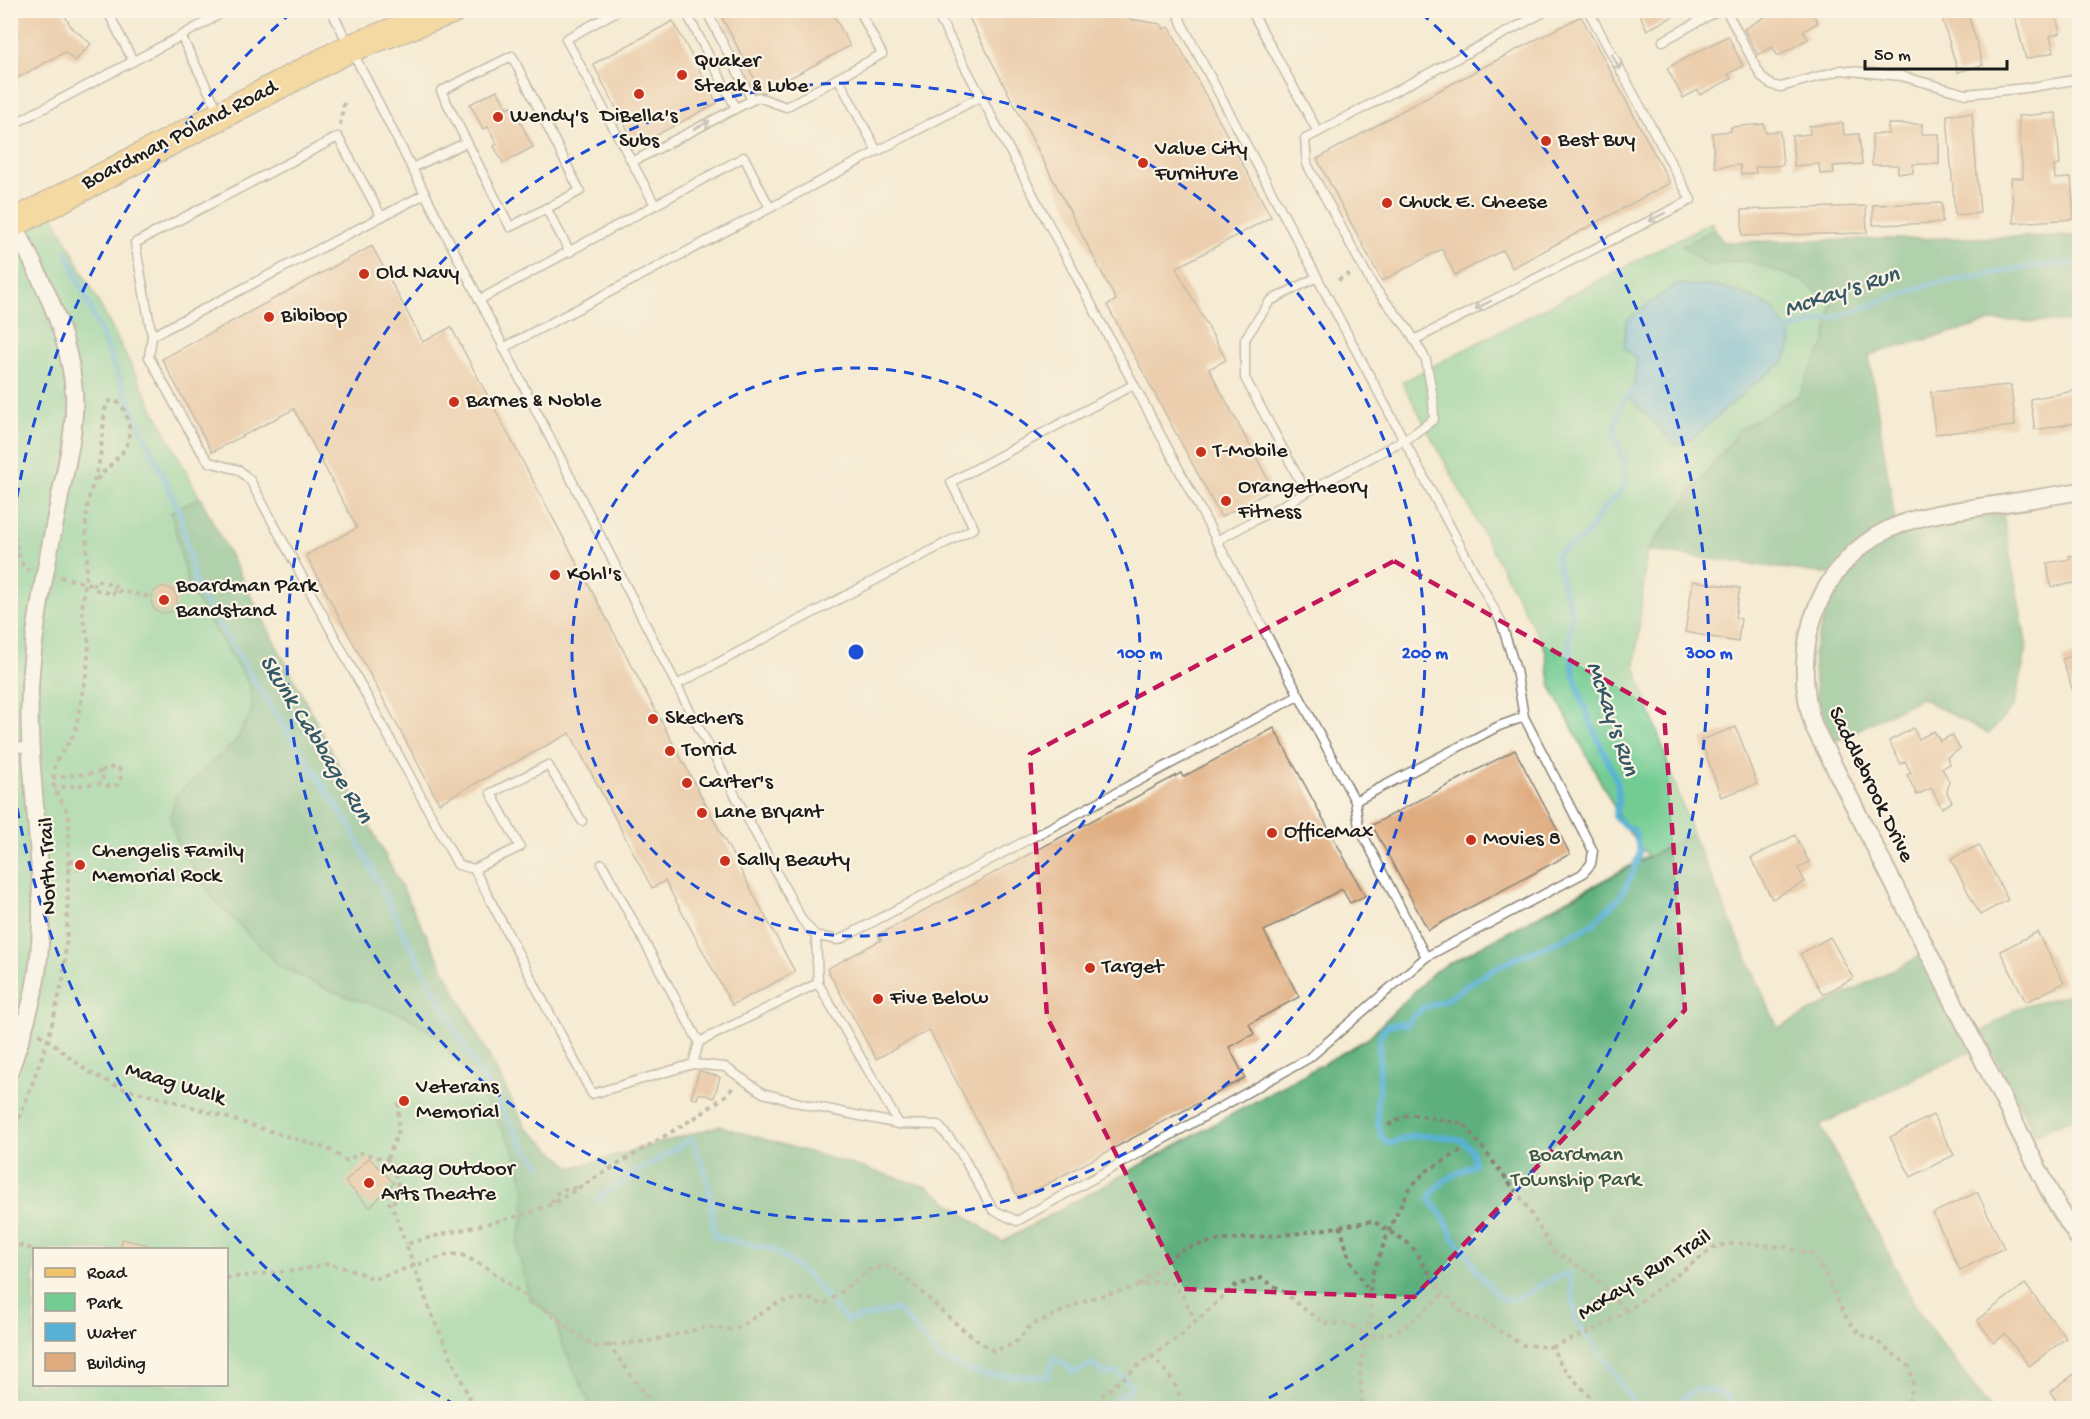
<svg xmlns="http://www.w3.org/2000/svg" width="2090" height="1419" font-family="'Gochi Hand',sans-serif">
  <rect width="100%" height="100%" fill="#fcf5e5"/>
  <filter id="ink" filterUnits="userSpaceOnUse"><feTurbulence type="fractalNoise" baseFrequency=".0167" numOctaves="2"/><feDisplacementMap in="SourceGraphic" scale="12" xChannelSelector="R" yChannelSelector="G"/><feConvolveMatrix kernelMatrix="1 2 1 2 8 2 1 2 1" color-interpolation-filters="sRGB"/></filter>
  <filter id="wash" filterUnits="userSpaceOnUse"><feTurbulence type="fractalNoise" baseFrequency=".008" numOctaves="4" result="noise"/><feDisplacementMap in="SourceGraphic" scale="24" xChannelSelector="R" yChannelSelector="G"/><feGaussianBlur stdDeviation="1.35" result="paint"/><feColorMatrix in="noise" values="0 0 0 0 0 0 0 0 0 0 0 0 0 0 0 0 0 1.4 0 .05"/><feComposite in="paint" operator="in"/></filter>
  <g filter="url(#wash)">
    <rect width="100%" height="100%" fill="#f6ebd3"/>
    <path fill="#72cc93" stroke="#477458" stroke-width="1.5" fill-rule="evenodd" d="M48,205l477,921 47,42 147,-42 209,61 74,55 364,-202 69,-69 213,-115 -24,-30 -73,-139 -6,-38 -143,-267 309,-160 12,20 356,-6v86l-86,-1 -124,34 -129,74 -93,122 -12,115 57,168 128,291 101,191 69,92h-1979v-1183zM34,1250h192v134h-192z"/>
    <g fill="#5db07d" stroke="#3c664c" stroke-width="1.5">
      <path d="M1715,229l8,13 356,-6v86l-86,-1 -124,34 27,171 -61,49 -188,-24 93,-122 58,-33 26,-51 8,-41 -29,-23 -57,-21 -38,6 -26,-20z"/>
      <path d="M200,497l325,629 47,42 147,-42 209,61 74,55 364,-202 69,-69 257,-137 86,194 150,-76 49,96 -157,77 101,191 69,92h-1398l-33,-71 -3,-19 -26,-19 -11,-42 -2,-14 7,-28 1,-27 -11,-38 -40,-69 -37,-45 -32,-21 -72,-23 -55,-27 -64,-66 -36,-55 -8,-26 6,-22 61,-56 15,-31 -3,-25 -60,-96 -18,-76z"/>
      <path d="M2003,514l24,134 -13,58 -25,28 -68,-36 -87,44 -18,-46 -3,-44 15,-47 21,-33 32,-29 43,-18z"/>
      <path d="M2079,992v123l-44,20 -53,-103 35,-24z"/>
    </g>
    <path fill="#58b1d5" stroke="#3a6678" stroke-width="1.5" d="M1676,284l46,3 31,10 22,13 17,30 -7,21 -31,23 -61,54 -17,8 -45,-47 6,-39 -13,-12 2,-27z"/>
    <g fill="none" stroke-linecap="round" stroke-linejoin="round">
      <g stroke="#58b1d5" stroke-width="6">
        <path d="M67,252l64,154 49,107 16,74 60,97 94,142 60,119 63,117 49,81 18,23"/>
        <path d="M1781,332l67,-19 83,-29 106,-18 43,-3"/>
        <path d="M597,1200l35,-25 59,-36c19,35 20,58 23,97l60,14 33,25 40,46 50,-12 44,50 42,16 65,2 6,-20 20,15 18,-8 13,10 11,-2 15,13 -2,6 -11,6 -10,11"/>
        <path d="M1636,1408l-21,-34 -39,-53 -6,-47c-25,2 -43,27 -68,26l-26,-30 -9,-17 -13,-14 -11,-23 -14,-18c10,-17 28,-25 46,-34l-4,-15 -9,-9 -24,-4h-26l-22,8 -8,-6 -4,-15 -1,-19 3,-19 -1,-41 2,-11 6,-7 13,-3 8,2 2,-5 13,-12 25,-9 26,-19 37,-20 48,-19 32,-16 29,-28 11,-20 9,-26 -6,-21 -10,-4 -9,-10 3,-13v-19l-31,-69 -13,-39 -5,-33 3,-30 -10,-31 -6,-28 29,-17 18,-27 22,-23v-23l-11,-33 7,-27 11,-13 7,-1"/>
        <path d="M1676,1408l8,-11 14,-8 27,4 10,13 6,2"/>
        <path d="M1802,1408l4,-2 9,2"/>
      </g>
    </g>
    <g id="blocks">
      <g fill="#dfac80">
        <path d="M10,10h52l10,19 1,-1 18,16 -16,17 -10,-9 -55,30z"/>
        <path d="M718,10h113l19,36 -88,47z"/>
        <path d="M965,10h162l2,9 32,5 3,5 5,-2 102,190 -95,51 50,92 -17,9 64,120 -52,28 -114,-212 9,-5z"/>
        <path d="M1638,10h48l-39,20z"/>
        <path d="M1777,10h34l7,13 -15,8 5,8 -30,17 -6,-9 -14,8 -14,-26z"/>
        <path d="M1951,10h16l16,55 -25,7 -17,-58z"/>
        <path d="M2013,10h42l5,23 -10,3 4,16 -28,7z"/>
        <path d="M1581,16l89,167 -158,85 -9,-18 -48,25 -13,-26 -60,32 -65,-122 106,-60z"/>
        <path d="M673,21l44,82 -81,43 -43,-82z"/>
        <path d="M1728,36l15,30 -15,8 3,5 -31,16 -2,-5 -15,8 -16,-30z"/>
        <path d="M497,90l10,18 5,-2 21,41 -30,16 -9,-17 3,-2 -9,-17 -5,2 -13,-25z"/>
        <path d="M1972,113l8,100 -25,2 -8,-100z"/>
        <path d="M2056,113l4,52 -6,1 1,13 16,-1 3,41 -60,4 -3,-45h12l-5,-62z"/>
        <path d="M1843,123l1,12 15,-1 3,30 -29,2 1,7 -14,1 -1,-10 -25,2 -2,-30 18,-2 -1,-8z"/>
        <path d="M1764,124l1,8 15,-1 3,34 -28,2 1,6 -15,1 -1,-9 -25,2 -3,-34 19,-2v-4z"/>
        <path d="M1888,124h34v10h17v30h-26v9h-15v-8h-26v-31h16z"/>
        <path d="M1942,203v20l-69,2v-20z"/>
        <path d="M1866,206l1,27 -125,3v-26z"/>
        <path d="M372,246l51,96 28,-15 344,645 -63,33 -67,-124 -13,7 -82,-155 -131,70 -133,-248 51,-27 -63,-119 -82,43 -50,-93z"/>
        <path d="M2011,385l4,41 -80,8 -4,-42z"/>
        <path d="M2080,390v32l-45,8 -5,-31z"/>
        <path d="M2080,555v27l-29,5 -4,-24 23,-4 -1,-3z"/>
        <path d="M1693,581l47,7 -5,29 6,2 -3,23 -53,-10z"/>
        <circle cx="164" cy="600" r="13"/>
        <path d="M2080,653v56h-1l-17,-50z"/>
        <path d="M1736,727l21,57 -36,13 -20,-57z"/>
        <path d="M1274,728l91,168 -15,7 -8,-14 -78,42 35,66 -50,27 5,10 -25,13 16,31 -226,121 -90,-169 -53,29 -49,-90 54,-29 -3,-5 303,-162 2,4z"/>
        <path d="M1913,728l6,11 15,-8 6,10 12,-6 8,14 -13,8 3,7 -8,4 7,13 -2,12 5,9 -10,6 -11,-20 -14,7 -10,-20 4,-2 -6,-12 -4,3 -12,-23z"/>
        <path d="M1515,750l55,104 -142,76 -56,-105z"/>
        <path d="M1795,835l14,27 -11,6 7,14 -33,17 -21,-41z"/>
        <path d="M1979,845l29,55 -28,15 -29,-56z"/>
        <path d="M2037,932l27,51 -38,19 -26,-51z"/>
        <path d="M1830,937l23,41 -30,17 -23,-41z"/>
        <path d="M699,1071l21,6 -6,21 -15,-5 -2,6 -6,-1z"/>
        <path d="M1933,1115l21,40 -43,22 -21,-40z"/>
        <path d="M369,1158l25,25 -24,24 -25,-25z"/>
        <path d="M1977,1192l27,56 -44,22 -27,-57z"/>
        <path d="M122,1239l27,6 -2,5h-27z"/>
        <path d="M2025,1284l41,54 -37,28 -24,-32 -11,9 -17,-23z"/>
        <path d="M2080,1370v38h-18l-12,-16z"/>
      </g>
    </g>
  </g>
  <g filter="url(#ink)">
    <use href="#blocks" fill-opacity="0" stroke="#898478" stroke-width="1.5"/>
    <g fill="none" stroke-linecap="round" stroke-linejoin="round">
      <g stroke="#898478" stroke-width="11">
        <g id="service">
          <path d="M107,10l26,51"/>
          <path d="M331,10l359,701 112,209 14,16 23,4 459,-244"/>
          <path d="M619,10l-53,29 89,166"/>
          <path d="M685,10l51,98"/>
          <path d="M706,10l46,90"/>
          <path d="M859,10l23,44 -44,24 39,73"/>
          <path d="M935,10l420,791 144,-75 25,-9"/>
          <path d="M1251,10l67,122"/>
          <path d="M1726,10l35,66c6,7 11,10 20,11l60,-17 60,6 65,18 60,-6 54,-9"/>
          <path d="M181,36l46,-26"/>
          <path d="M1663,41l56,-31"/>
          <path d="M512,56l68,135 -70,36 -69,-136z"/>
          <path d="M10,126l171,-90 38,76"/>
          <path d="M632,162l126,-65 28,10 52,-29"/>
          <path d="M412,168l55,-26"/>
          <path d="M546,208l24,44"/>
          <path d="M381,216l-43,-79 -203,106 17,93 273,-142"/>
          <path d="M479,300l265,-143 26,51 210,-111"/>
          <path d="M152,336l-3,21 48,88 12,17 30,8 11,10 208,385 16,4"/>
          <path d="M1414,340l277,-140 -103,-190"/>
          <path d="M503,348l267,-140"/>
          <path d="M1306,492l-61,-114v-39l25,-38 47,-24"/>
          <path d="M1216,541l195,-105 23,-17 -1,-21 -7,-38 -18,-31 -35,-43 -66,-122 -2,-25 243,-129"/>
          <path d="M676,685l298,-157 -23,-46 182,-97"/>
          <path d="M10,746l21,3"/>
          <path d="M1355,801l4,26 67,130"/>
          <path d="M582,821l-34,-56 -57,28 29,54 -46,22 118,225 101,-30 6,-22 119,-59 -2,-47"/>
          <path d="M602,864l97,178"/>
          <path d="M818,983l81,141"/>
          <path d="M10,1026l14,3"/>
          <path d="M693,1064l32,3 38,26 44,12 92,19 39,1 21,25 34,60 24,11 292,-163 117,-101 156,-83 9,-10 2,-13 -69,-134 -8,-47 -15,-48 -319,-598 -5,-14"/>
        </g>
      </g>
      <g stroke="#898478" stroke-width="20">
        <g id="minor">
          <path d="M2080,491c-34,6 -67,11 -100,16 -26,4 -52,7 -76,16 -84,29 -117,124 -90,204l241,475 25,39"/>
          <path d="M10,1070c12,-34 24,-69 28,-105 12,-96 -15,-198 -7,-294 5,-59 18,-117 29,-175 7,-33 16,-69 14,-103 -4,-60 -34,-117 -61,-170"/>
        </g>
      </g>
      <g stroke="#898478" stroke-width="30">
        <path id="primary" d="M10,225l340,-177 102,-38"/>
      </g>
      <g stroke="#898478" stroke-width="4" stroke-dasharray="4.5 4.5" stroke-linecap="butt">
        <path d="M340,125l4,-23"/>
        <path d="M1338,280l15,-8"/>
        <path d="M10,509c6,16 3,52 19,61"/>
        <path d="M60,577l34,8"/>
        <path d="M114,590l-1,4 -20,-5 2,-9 20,5 -1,5 37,7"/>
        <path d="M102,772l3,-4 11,-1 4,3 1,11 -3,4 -11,1 -4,-3"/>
        <path d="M52,778l50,-6 1,11 -49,5"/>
        <path d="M67,870l18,-1v-6l-2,-2h-16"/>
        <path d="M39,1034l9,6 39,31 34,17 49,12 158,49 19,12 13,-8 27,6c12,20 16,26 5,47"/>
        <path d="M1388,1125l22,-11 54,10 60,78 29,48 39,25 34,36"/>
        <path d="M10,1144l38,-104 15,-60 4,-47 2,-113 -1,-7 -14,-25 -1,-17 4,-11 18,-28 12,-62 2,-28 -6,-22 -1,-12 5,-44 -1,-42 2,-21 12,-42 5,-49 2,-7 5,-3c9,3 12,8 15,17 10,34 -14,41 -33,66"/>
        <path d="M1461,1151l-36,21 -17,18 -17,36 -19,48 -2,19 1,23 -5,20c39,1 49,-20 77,-41l8,4 8,11 11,7 12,3 41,25 29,2 9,18 39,43"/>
        <path d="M387,1159l11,-26 1,-32"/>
        <path d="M382,1195l10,11 14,38"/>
        <path d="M552,1203c6,-19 15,-11 28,-17"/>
        <path d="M1340,1226l9,32 20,34"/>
        <path d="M10,1242l25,8"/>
        <path d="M226,1278l73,-8 29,-6 22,5 24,10 76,-25 12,1 24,12 109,80 53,-6 60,-14 26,3 45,-28 28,-4 17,7 47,-36 19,-3c38,28 63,61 104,85l20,-7 16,-18 58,-27 71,-18 15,3 11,16 10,20"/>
        <path d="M1139,1285l41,-35 34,-9 87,-8 72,-12 38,24 32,50"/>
        <path d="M608,1344l47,64"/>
        <path d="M1552,1347l47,-19 45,-29 72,-53 22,-3 47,4 27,7 12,18 23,47 13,15 15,6 35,27 3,17 -5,24"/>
        <path d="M1151,1356c16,14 29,32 31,52"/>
        <path d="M474,1408l-44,-97 -24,-67 33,-9 85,-20 28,-11 149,-90 28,-21 4,-6"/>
        <path d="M1088,1408l51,-43 41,-29 56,-51 25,-7 20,12 27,22 17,11 19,1 11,3 11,9 -6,33 2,39"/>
      </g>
      <use href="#service" stroke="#fff" stroke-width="8"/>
      <use href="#minor" stroke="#fff" stroke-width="16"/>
      <use href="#primary" stroke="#f1c369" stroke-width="27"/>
    </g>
    <defs><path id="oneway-shaft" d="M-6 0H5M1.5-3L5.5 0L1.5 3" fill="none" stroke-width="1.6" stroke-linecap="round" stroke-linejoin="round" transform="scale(1.5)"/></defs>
    <g stroke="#999">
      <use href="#oneway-shaft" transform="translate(1616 62) rotate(62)"/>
      <use href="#oneway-shaft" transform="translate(702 125) rotate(-27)"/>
      <use href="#oneway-shaft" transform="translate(1657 217) rotate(153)"/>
      <use href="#oneway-shaft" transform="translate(1483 305) rotate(153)"/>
    </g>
  </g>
  <path d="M0 0H2090V1419H0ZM1394,561l270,152 21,297 -271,287 -230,-8 -137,-272 -17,-263z" fill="#f6ebd3" fill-opacity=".55" fill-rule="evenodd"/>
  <path fill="none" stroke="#c2185b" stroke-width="4.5" stroke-dasharray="12 8" stroke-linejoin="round" d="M1394,561l270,152 21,297 -271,287 -230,-8 -137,-272 -17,-263z"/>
  <g fill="none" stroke="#1d4ed8" stroke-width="3" stroke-dasharray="10 8">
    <circle cx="856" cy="652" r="284"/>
    <circle cx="856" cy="652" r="569"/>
    <path d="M456 1405A853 853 0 0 1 11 771M11 533A853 853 0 0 1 291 13M1421 13A853 853 0 0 1 1256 1405"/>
  </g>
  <g fill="#c8321e" stroke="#fcf5e5" stroke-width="2">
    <circle cx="682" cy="75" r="6"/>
    <circle cx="639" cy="94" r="6"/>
    <circle cx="498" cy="117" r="6"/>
    <circle cx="1546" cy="141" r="6"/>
    <circle cx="1143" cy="163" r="6"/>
    <circle cx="1387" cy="203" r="6"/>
    <circle cx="364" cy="274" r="6"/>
    <circle cx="269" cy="317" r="6"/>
    <circle cx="454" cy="402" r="6"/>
    <circle cx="1201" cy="452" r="6"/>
    <circle cx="1226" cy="501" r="6"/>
    <circle cx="555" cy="575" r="6"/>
    <circle cx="164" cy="600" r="6"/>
    <circle cx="653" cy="719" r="6"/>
    <circle cx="670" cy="751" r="6"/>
    <circle cx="687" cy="783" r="6"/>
    <circle cx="702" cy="813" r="6"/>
    <circle cx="1272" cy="833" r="6"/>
    <circle cx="1471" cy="840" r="6"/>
    <circle cx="725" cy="861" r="6"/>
    <circle cx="80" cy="865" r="6"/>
    <circle cx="1090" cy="968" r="6"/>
    <circle cx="878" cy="999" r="6"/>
    <circle cx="404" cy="1101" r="6"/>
    <circle cx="369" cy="1183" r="6"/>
  </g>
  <g text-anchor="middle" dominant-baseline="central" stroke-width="4.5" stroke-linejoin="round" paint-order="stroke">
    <g font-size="22" fill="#1c1c1c" stroke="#fcf5e5" text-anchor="start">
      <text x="694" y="62">Quaker<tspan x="694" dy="25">Steak &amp; Lube</tspan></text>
      <text x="510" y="117">Wendy's</text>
      <text x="639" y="117" text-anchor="middle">DiBella's<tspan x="639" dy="25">Subs</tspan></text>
      <text x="1558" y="141">Best Buy</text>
      <text x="1155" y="150">Value City<tspan x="1155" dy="25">Furniture</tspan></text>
      <text x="1399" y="203">Chuck E. Cheese</text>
      <text x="376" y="274">Old Navy</text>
      <text x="281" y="317">Bibibop</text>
      <text x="466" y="402">Barnes &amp; Noble</text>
      <text x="1213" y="452">T-Mobile</text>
      <text x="1238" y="488">Orangetheory<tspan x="1238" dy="25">Fitness</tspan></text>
      <text x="567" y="575">Kohl's</text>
      <text x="176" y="587">Boardman Park<tspan x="176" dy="25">Bandstand</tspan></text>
      <text x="665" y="719">Skechers</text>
      <text x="682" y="751">Torrid</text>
      <text x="699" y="783">Carter's</text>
      <text x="714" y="813">Lane Bryant</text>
      <text x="1284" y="833">OfficeMax</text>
      <text x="1483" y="840">Movies 8</text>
      <text x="92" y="852">Chengelis Family<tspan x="92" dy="25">Memorial Rock</tspan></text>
      <text x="737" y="861">Sally Beauty</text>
      <text x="1102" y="968">Target</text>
      <text x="890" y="999">Five Below</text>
      <text x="416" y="1088">Veterans<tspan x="416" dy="25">Memorial</tspan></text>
      <text x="381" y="1170">Maag Outdoor<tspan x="381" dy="25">Arts Theatre</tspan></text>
    </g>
    <g font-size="22" fill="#1c1c1c" stroke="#fcf5e5">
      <text transform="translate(180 136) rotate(-27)">Boardman Poland Road</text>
      <text transform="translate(1870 785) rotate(64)">Saddlebrook Drive</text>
      <text transform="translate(49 866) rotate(-92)">North Trail</text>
      <text transform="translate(175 1085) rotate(17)">Maag Walk</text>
      <text transform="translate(1645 1276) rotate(-32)">McKay's Run Trail</text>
    </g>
    <g font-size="22" fill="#3a5a46" stroke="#fcf5e5">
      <text x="1576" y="1156">Boardman<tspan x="1576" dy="25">Township Park</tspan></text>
    </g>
    <g font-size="24" font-style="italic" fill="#345866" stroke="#fcf5e5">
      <text transform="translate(1842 293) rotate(-18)">McKay's Run</text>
      <text transform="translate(1611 719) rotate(71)">McKay's Run</text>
      <text transform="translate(315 740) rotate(58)">Skunk Cabbage Run</text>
    </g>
  </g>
  <circle cx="856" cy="652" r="9" fill="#1d4ed8" stroke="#fcf5e5" stroke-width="3"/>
  <g font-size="18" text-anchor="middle" font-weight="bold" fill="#1d4ed8" stroke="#fcf5e5" stroke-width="4.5" stroke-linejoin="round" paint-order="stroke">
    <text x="1140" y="658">100 m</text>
    <text x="1425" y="658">200 m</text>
    <text x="1709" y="658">300 m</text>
  </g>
  <rect width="2090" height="1419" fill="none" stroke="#fcf5e5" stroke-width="36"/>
  <rect x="33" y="1248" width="195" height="138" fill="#fcf5e5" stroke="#a29e95" stroke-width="1.5"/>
  <rect x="45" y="1268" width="30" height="9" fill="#f1c369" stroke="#a29e95" stroke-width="1.5"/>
  <text x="87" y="1278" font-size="18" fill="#1c1c1c">Road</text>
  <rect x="45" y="1293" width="30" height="18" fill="#72cc93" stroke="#a29e95" stroke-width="1.5"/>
  <text x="87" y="1308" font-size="18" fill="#1c1c1c">Park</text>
  <rect x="45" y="1323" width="30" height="18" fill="#58b1d5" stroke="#a29e95" stroke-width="1.5"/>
  <text x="87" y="1338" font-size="18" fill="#1c1c1c">Water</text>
  <rect x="45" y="1353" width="30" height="18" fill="#dfac80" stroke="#a29e95" stroke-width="1.5"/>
  <text x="87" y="1368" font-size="18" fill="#1c1c1c">Building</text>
  <path d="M1865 60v9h142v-9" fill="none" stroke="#1c1c1c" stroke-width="3"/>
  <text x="1874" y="60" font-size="18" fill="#1c1c1c" stroke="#fcf5e5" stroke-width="4.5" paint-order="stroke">50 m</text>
</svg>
